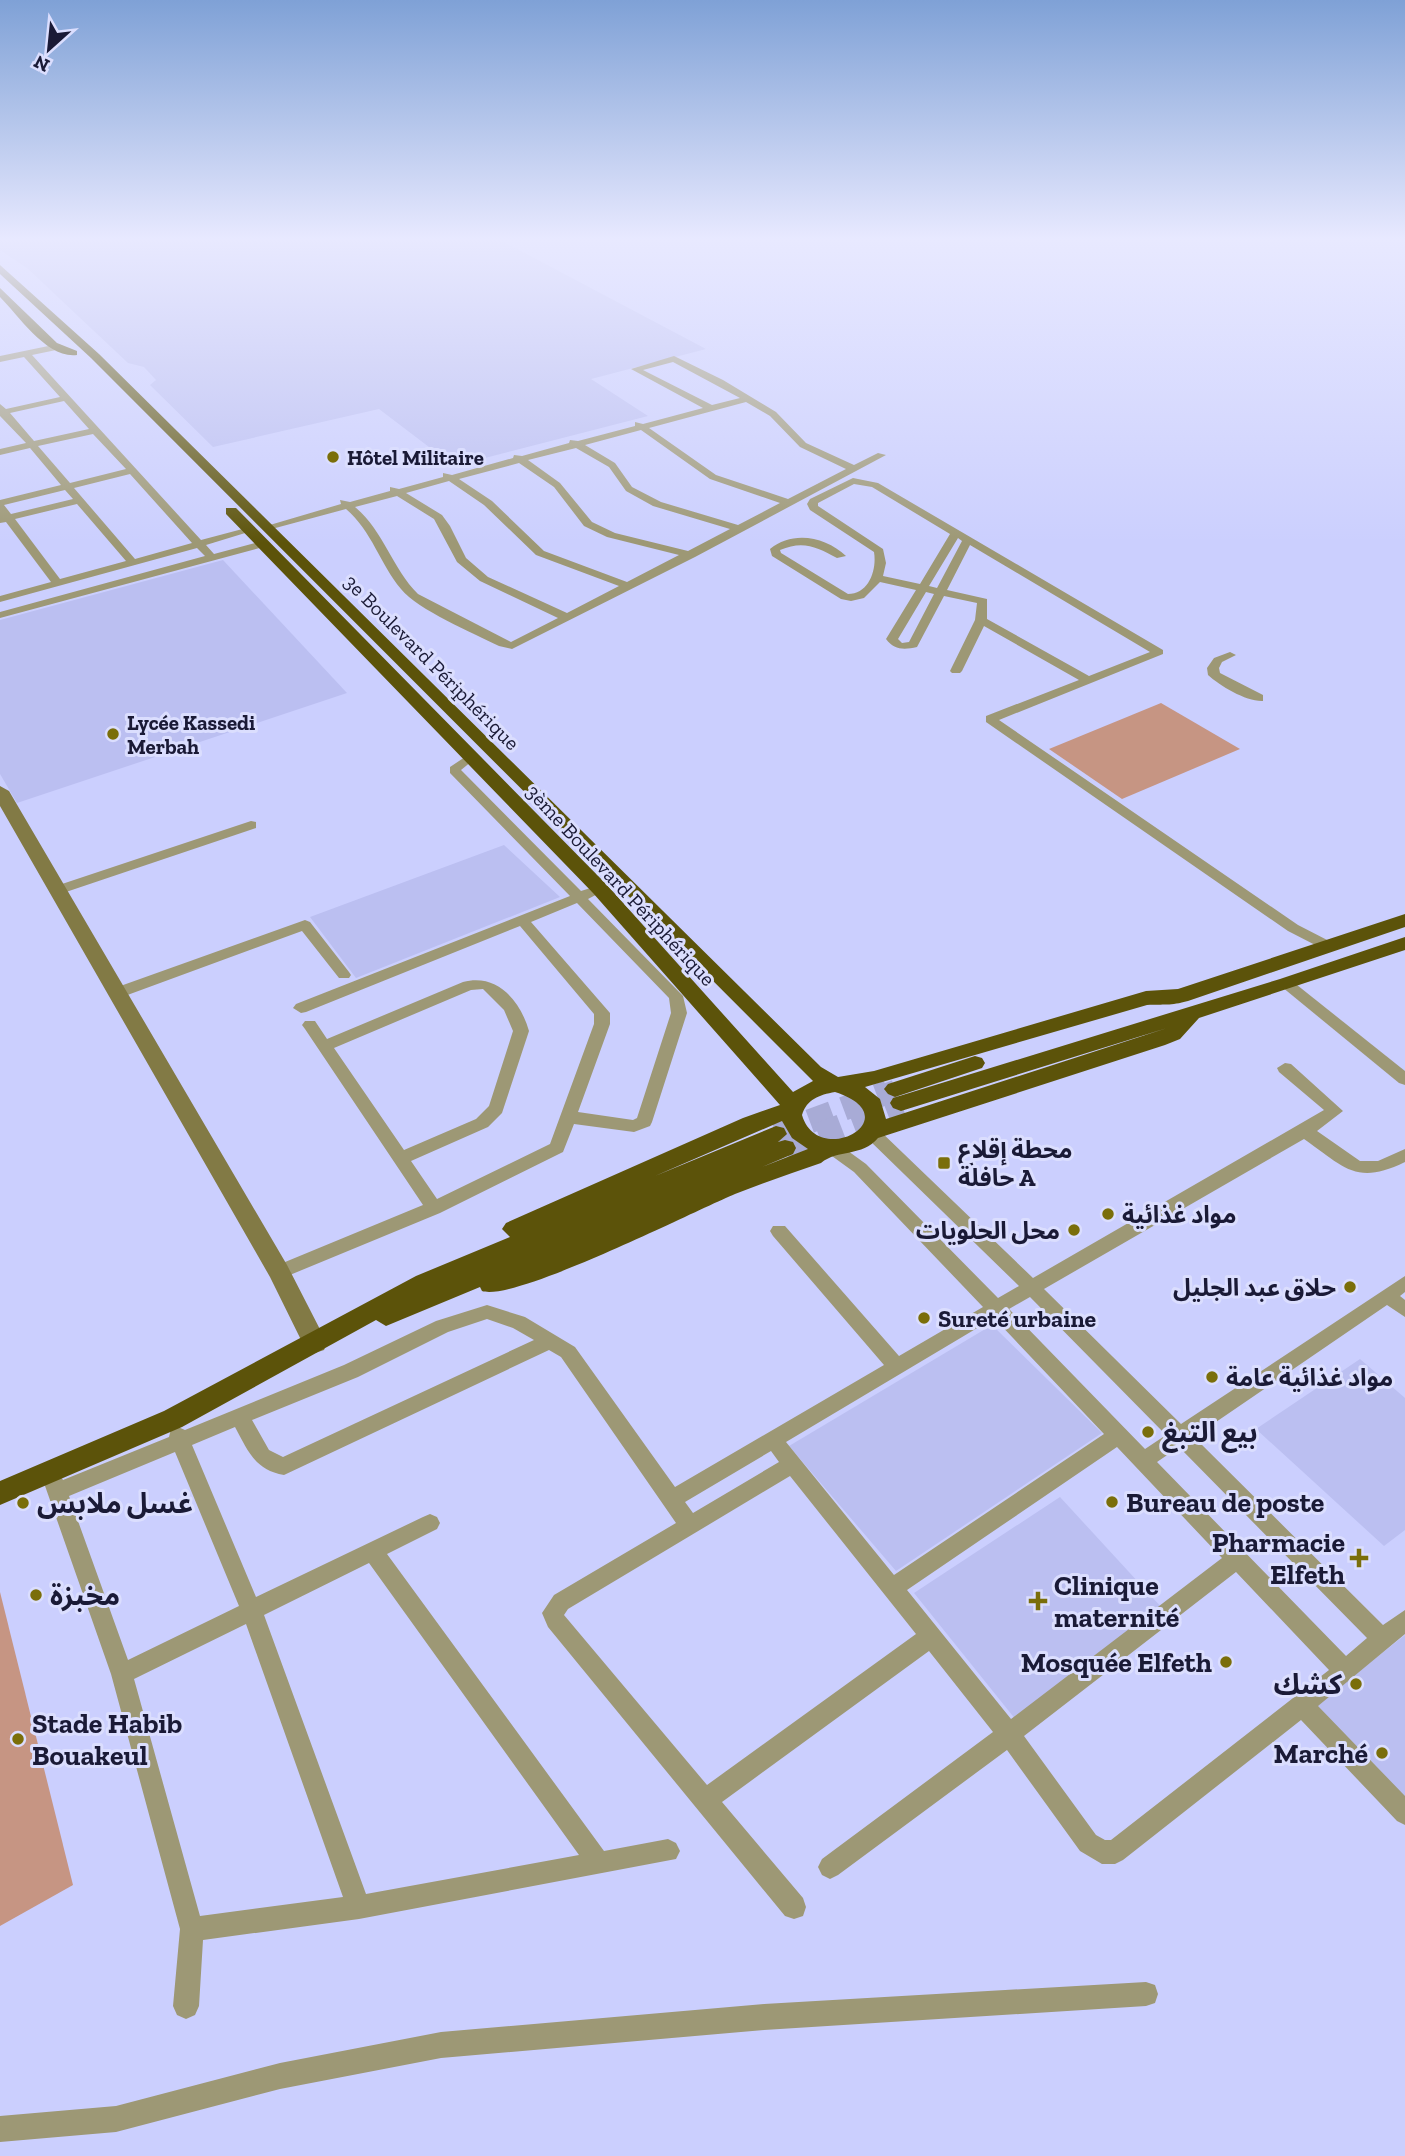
<svg xmlns="http://www.w3.org/2000/svg" width="1405" height="2156" font-family="'Zilla Slab','Noto Sans Arabic',serif">
  <rect width="100%" height="100%" fill="#cbcffe"/>
  <g fill="#bbbff1">
    <path d="M0,241h502l204,108 -115,30 57,37 -194,50 -75,-57 -166,38 -63,-62 6,-5 -12,-13 -16,-4 -101,-95 -27,-18z"/>
    <path d="M223,560l124,133 -330,110 -17,-29v-154z"/>
    <path d="M504,845l56,52 -204,81 -46,-61z"/>
    <path d="M992,1325l110,108 -206,138 -107,-125z"/>
    <path d="M1360,1359l45,39v132l-21,16 -128,-117z"/>
    <path d="M1060,1497l103,112 -147,111 -102,-127z"/>
    <path d="M1405,1635v165l-90,-94z"/>
  </g>
  <g fill="#c69583">
    <path d="M1161,703l79,46 -118,50 -73,-50z"/>
    <path d="M0,1592l73,293 -73,41z"/>
  </g>
  <g fill="none" stroke-linecap="round" stroke-linejoin="round">
    <path stroke="#a8abd6" stroke-width="18" stroke-dasharray="18 10" stroke-linecap="butt" d="M884,1093l11,-4"/>
    <g stroke="#a8abd6" stroke-width="24" stroke-dasharray="24 12" stroke-linecap="butt">
      <path d="M776,1134l112,-42"/>
      <path d="M785,1148l116,-45"/>
    </g>
    <g fill="#9d9875" fill-rule="evenodd">
      <path d="M58,344l3,1v4l-29,6 169,185 49,-13 5,3 -49,15 8,9 49,-13 4,1v4l-267,72v-6l205,-56 -8,-8 -197,54v-6l51,-14 -45,-60 -6,1v-23l61,-15 -31,-37 -30,7v-6l26,-6 -26,-27v-12l6,5 54,-12 -36,-40 -24,5v-6zM64,401l25,28 -55,12 -24,-28zM93,434l33,35 -56,14 -32,-37zM130,474l62,69 -57,16 -61,-71zM65,490l8,9 -62,15 -7,-9zM77,504l49,57 -66,18 -45,-60z"/>
      <path d="M674,356l49,24 53,32 30,31 48,22 24,-12 8,2 -191,102 -183,92 -13,-3c-26,-13 -81,-36 -98,-57 -21,-25 -29,-58 -55,-80l-78,21 -5,-3 78,-23 -1,-4 10,2 40,-11v-4l9,2 44,-12v-4l9,2 61,-17 1,-3 8,1 47,-13 1,-3 8,1 57,-15v-4l8,2 60,-16 -72,-39zM673,362l67,36 -28,7 -69,-35zM746,402l24,14 30,31 46,22 -58,30 -72,-24 -67,-47zM641,430l69,49 70,24 -42,22 -77,-23 -29,-15 -17,-24 -30,-18zM576,448l33,19 17,24 27,15 77,23 -42,22 -73,-18 -23,-11 -32,-39 -32,-23zM519,463l35,24 30,39 23,11 72,18 -52,27 -83,-31 -52,-50 -33,-22zM449,481l35,24 52,50 83,31 -52,27 -79,-36 -22,-19 -16,-32 -8,-11 -36,-22zM397,496l37,23 23,43 23,19 78,37 -47,24 -93,-48c-26,-26 -35,-64 -63,-87z"/>
      <path d="M853,478l25,5 285,167v4l-164,66 299,205 35,18 2,3 -2,3h-10l-35,-18 -302,-209v-6l93,-36 -95,-54 -22,45 -2,2h-8l-2,-2 25,-51 2,-17 -33,-7 -27,51c-13,3 -23,3 -31,-8l30,-49 -36,-8 -16,16 -13,3 -10,-2 -69,-43 -2,-7c23,-19 56,-12 76,7l-9,2c-20,-11 -34,-18 -57,-8l1,3 67,41c21,0 29,-24 26,-42l-64,-42 -3,-6 3,-5zM854,484l18,3 78,47 -30,50 -37,-8 3,-13 -3,-14 -65,-43v-3zM958,538l4,3 -25,47 -8,-2zM970,545l180,107 -61,24 -102,-57v-20l-40,-9zM926,592l8,2 -25,48 -7,1 -4,-4z"/>
      <path d="M1230,652l6,3 -14,7 -3,6 1,5 43,22v6c-16,1 -43,-15 -55,-26l-1,-7 7,-10z"/>
      <path d="M471,753l6,4 -16,13 120,121 19,-6 5,1 2,3 -19,10 95,97 4,17 -35,109 -2,4 -16,6 -60,-8 -11,28 -123,61 -155,64 -6,2 -6,-2 -3,-5 3,-5 150,-62 -118,-176 -3,-4 3,-4h10l12,18 136,-57c34,-9 57,18 66,49l-27,82 -14,14 -77,34 26,38 113,-55 44,-120v-10l-74,-88 -214,86 -5,1 -8,-5 3,-4 274,-108 -120,-123v-6zM577,903l92,95 2,15 -34,105 -4,2 -55,-8 32,-88v-11l-79,-91zM483,989l21,21 9,21 -24,75 -13,13 -72,31 -70,-102 137,-58z"/>
      <path d="M251,821l5,1v6l-193,65h-10l-2,-3 2,-3z"/>
      <path d="M305,920l5,2 39,50 2,3 -2,3h-10l-37,-47 -180,66 -5,1 -7,-5 2,-4z"/>
      <path d="M1287,979l5,2 113,90v14l-6,-2 -117,-96 -2,-3z"/>
      <path d="M1285,1063l6,1 52,47 -26,20 43,30h18l27,-12v13c-49,24 -61,5 -101,-23l-260,150 137,135 224,-148v16l-5,4 5,4v17l-18,-12 -193,132 189,188 22,-15v24l-87,72 87,90v29l-8,-4 -96,-101 -178,140 -8,4h-13l-22,-13 -73,-101 -169,125 -8,4 -8,-4 -4,-8 4,-8 171,-127 -64,-81 -207,151 81,96 3,9 -3,9 -9,3 -9,-3 -237,-289 -6,-14 12,-18 122,-72 -115,-166 -12,-7 -265,125c-29,-5 -36,-24 -49,-48l-43,18 64,152 167,-80 7,-3 7,3 3,6 -3,6 -50,25 217,297 64,-12 8,4 4,8 -4,8 -317,60 -156,21 -4,66 -4,9 -9,4 -9,-4 -4,-9 7,-77 -69,-255 -67,-191 3,-6 7,-3 7,3 2,3 106,-43 2,-8 7,-2 7,3 159,-65 92,-44 51,-16 38,12 50,30 100,140 209,-122 -111,-129 -3,-5 3,-5h12l114,130 84,-49 -129,-135 -29,-21 -2,-4 2,-4h12l29,21 132,134 21,-12 -153,-149 -2,-4 2,-4h12l155,149 291,-168 -45,-38 -2,-4zM1030,1297l136,138 -21,14 -136,-140zM994,1318l110,116 -210,141 -108,-133zM487,1319l26,9 21,12 -251,117 -14,-7 -17,-30 106,-43 90,-45zM1117,1447l105,111 -211,161 -104,-129zM1179,1447l188,191 -21,18 -189,-194zM771,1451l8,11 -86,51 -8,-11zM175,1452l64,154 -111,54 -59,-164zM790,1476l126,158 -209,151 -143,-170 4,-6zM369,1563l210,292 -213,39 -102,-279zM1236,1572l93,98 -218,170h-6l-9,-5 -72,-99zM246,1624l97,273 -143,19 -66,-237z"/>
      <path d="M1146,1982l9,3 3,9 -3,9 -9,3 -382,24 -323,28 -161,31 -164,43 -116,10v-26l116,-10 164,-43 161,-31 323,-28z"/>
    </g>
    <path fill="#827a45" fill-rule="evenodd" d="M0,786l9,5 278,474 40,78 -3,7 -9,3 -9,-3 -36,-73 -270,-471z"/>
    <g fill="#5c530a" fill-rule="evenodd">
      <path d="M0,265l99,89 722,713 17,10 36,-6 272,-80 32,-2 227,-75v13l-217,74c-18,5 -24,3 -41,4l-282,82 15,12 6,20 281,-91 -266,83 -8,-3 -3,-5 3,-5 387,-119 125,-42v13l-206,68 -19,21 -15,6 -287,93c-16,19 -40,11 -57,25 -29,10 -58,20 -86,31 -43,18 -220,108 -253,97l-2,-4 -94,39 -10,-6 -194,107 -182,78v-24l164,-70 252,-135 94,-39 -8,-8 4,-6 237,-105 37,-13 -187,-212 -367,-379v-6h10l371,377 186,207 20,-11 -722,-723 -91,-84zM835,1092c77,25 -17,78 -33,23 5,-16 17,-20 33,-23zM782,1121l10,17 16,11 -46,18 31,-13 3,-6 -3,-6 -8,-2 -7,2 9,-8 -3,-6 -8,-2 -121,50z"/>
      <path d="M0,288l57,55 20,8v4c-30,4 -58,-39 -77,-58z"/>
      <path d="M975,1056l7,2 3,5 -3,5 -87,29 -7,-3 -4,-5 4,-5z"/>
    </g>
  </g>
  <linearGradient id="sky" x2="0" y2="1"><stop stop-color="#7fa1d6"/><stop offset="0.44" stop-color="#e8e9ff"/><stop offset="1" stop-color="#e8e9ff" stop-opacity="0"/></linearGradient>
  <rect width="1405" height="543" fill="url(#sky)"/>
  <g fill="#7a6e0a" stroke="#dbdefe" stroke-width="2.5">
    <circle cx="333" cy="457" r="7"/>
    <circle cx="113" cy="734" r="7"/>
    <rect x="937" y="1156" width="14" height="14" rx="3.5"/>
    <circle cx="1108" cy="1214" r="7"/>
    <circle cx="1074" cy="1230" r="7"/>
    <circle cx="1350" cy="1287" r="7"/>
    <circle cx="924" cy="1318" r="7"/>
    <circle cx="1212" cy="1377" r="7"/>
    <circle cx="1148" cy="1432" r="7"/>
    <circle cx="1112" cy="1502" r="7"/>
    <circle cx="23" cy="1503" r="7"/>
    <path d="M1355.5 1547.5h7v7h7v7h-7v7h-7v-7h-7v-7h7z"/>
    <circle cx="36" cy="1595" r="7"/>
    <path d="M1034.5 1590.5h7v7h7v7h-7v7h-7v-7h-7v-7h7z"/>
    <circle cx="1226" cy="1662" r="7"/>
    <circle cx="1356" cy="1684" r="7"/>
    <circle cx="18" cy="1739" r="7"/>
    <circle cx="1382" cy="1753" r="7"/>
  </g>
  <g text-anchor="middle" dominant-baseline="central" stroke-width="6" stroke-linejoin="round" paint-order="stroke">
    <g font-size="21" font-weight="bold" fill="#1a1a36" stroke="#dbdefe" text-anchor="start">
      <text x="347" y="457">Hôtel Militaire</text>
      <text x="127" y="722">Lycée Kassedi<tspan x="127" dy="24">Merbah</tspan></text>
    </g>
    <g font-size="21" fill="#1a1a36" stroke="#dbdefe">
      <text transform="translate(432 662) rotate(45)">3e Boulevard Périphérique</text>
      <text transform="translate(621 885) rotate(47)">3ème Boulevard Périphérique</text>
    </g>
    <g font-size="24" font-weight="bold" fill="#1a1a36" stroke="#dbdefe" text-anchor="start">
      <text x="958" y="1149">محطة إقلاع<tspan x="958" dy="28">حافلة A</tspan></text>
      <text x="1122" y="1214">مواد غذائية</text>
      <text x="1060" y="1230" text-anchor="end">محل الحلويات</text>
      <text x="1336" y="1287" text-anchor="end">حلاق عبد الجليل</text>
      <text x="938" y="1318">Sureté urbaine</text>
      <text x="1226" y="1377">مواد غذائية عامة</text>
    </g>
    <g font-size="28" font-weight="bold" fill="#1a1a36" stroke="#dbdefe" text-anchor="start">
      <text x="1162" y="1432">بيع التبغ</text>
      <text x="1126" y="1502">Bureau de poste</text>
      <text x="37" y="1503">غسل ملابس</text>
      <text x="1345" y="1542" text-anchor="end">Pharmacie<tspan x="1345" dy="32">Elfeth</tspan></text>
      <text x="1054" y="1585">Clinique<tspan x="1054" dy="32">maternité</tspan></text>
      <text x="50" y="1595">مخبزة</text>
      <text x="1212" y="1662" text-anchor="end">Mosquée Elfeth</text>
      <text x="1342" y="1684" text-anchor="end">كشك</text>
      <text x="32" y="1723">Stade Habib<tspan x="32" dy="32">Bouakeul</tspan></text>
      <text x="1368" y="1753" text-anchor="end">Marché</text>
    </g>
  </g>
  <g transform="translate(49 49) rotate(207)" stroke="#dbdefe" stroke-width="5" paint-order="stroke">
  <path d="M0-5L12 26L0 18L-12 26Z" fill="#1a1a36"/>
  <text y="-10" font-size="19" font-weight="bold" text-anchor="middle" fill="#1a1a36">N</text>
  </g>
</svg>
